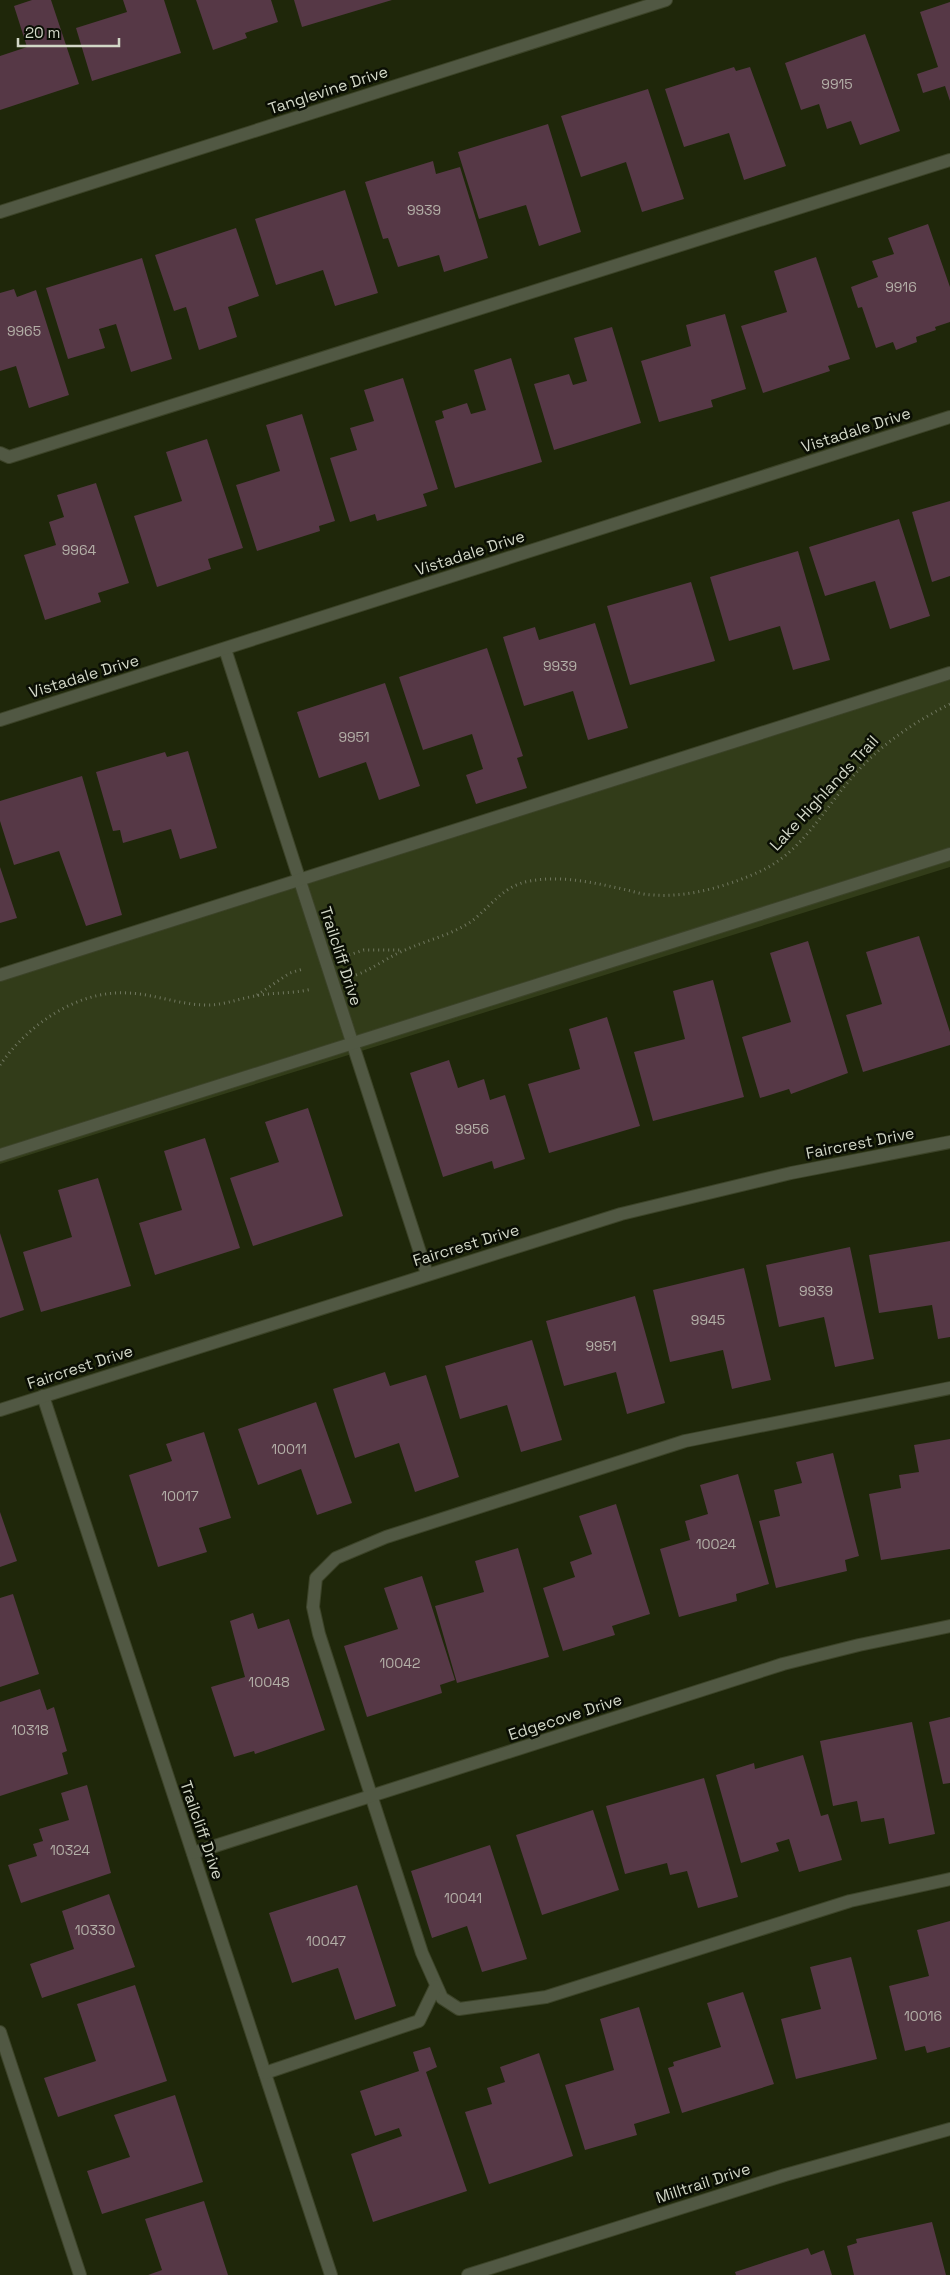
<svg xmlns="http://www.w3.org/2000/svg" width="950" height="2275" font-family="'Space Grotesk',sans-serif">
  <rect width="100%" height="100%" fill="#1f270a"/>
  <path fill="#323c19" d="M950,673v194l-950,297v-186z"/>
  <g fill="#563846">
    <path d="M32,0h19l28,84 -79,26v-54l27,-9 -13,-41z"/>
    <path d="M123,0h41l17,53 -89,28 -16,-53 51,-16z"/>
    <path d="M196,0h75l7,22 -33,11 2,5 -34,12z"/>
    <path d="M294,0h98l-90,27z"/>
    <path d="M950,2v99l-5,-15 -22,7 -6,-19 21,-7 -18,-55z"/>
    <path d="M865,34l35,97 -40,14 -9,-24 -24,8 -8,-25 -18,6 -16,-47z"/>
    <path d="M734,67l2,4 14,-4 36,99 -42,14 -15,-47 -45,14 -19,-58z"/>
    <path d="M648,89l36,110 -42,13 -16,-50 -45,15 -20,-61z"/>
    <path d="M548,124l33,108 -42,14 -13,-41 -47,14 -21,-67z"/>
    <path d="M433,161l3,13 24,-7 28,91 -44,14 -5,-17 -41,12 -10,-29 -5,1 -18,-57z"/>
    <path d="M345,190l33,103 -43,13 -12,-36 -47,15 -21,-66z"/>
    <path d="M928,224l22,63v35l-15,5 1,3 -20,7 1,5 -21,8 -3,-8 -17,6 -14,-41 -4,1 -7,-21 27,-10 -6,-16 22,-7 -6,-16z"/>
    <path d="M236,228l23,68 -31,11 9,30 -38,13 -13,-43 -12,4 -19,-56z"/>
    <path d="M816,257l34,102 -22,7 2,5 -67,22 -22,-67 46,-14 -13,-41z"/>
    <path d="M142,258l30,101 -41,13 -15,-48 -17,5 6,19 -37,11 -22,-71z"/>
    <path d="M14,289l3,8 19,-7 33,105 -40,13 -13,-42 -16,5v-78z"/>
    <path d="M725,314l21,75 -35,11 2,7 -54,15 -18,-61 50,-15 -5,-21z"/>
    <path d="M612,327l29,96 -87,27 -20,-66 35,-10 4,11 14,-4 -13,-43z"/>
    <path d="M511,358l31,104 -87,26 -20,-67 9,-3 -2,-7 25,-8 4,11 15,-4 -12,-40z"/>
    <path d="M403,378l35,111 -15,5 4,12 -50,15 -2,-7 -25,8 -20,-64 27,-8 -7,-22 24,-7 -10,-31z"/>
    <path d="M302,414l33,107 -16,5 1,5 -63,20 -21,-66 44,-14 -14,-46z"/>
    <path d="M207,439l36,109 -35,11 3,10 -54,18 -23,-71 48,-15 -16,-49z"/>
    <path d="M96,483l33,100 -31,10 3,9 -56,18 -21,-65 32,-10 -7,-23 15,-5 -7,-22z"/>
    <path d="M950,501v75l-18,6 -20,-70z"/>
    <path d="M899,519l31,97 -40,13 -15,-48 -50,15 -16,-49z"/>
    <path d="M798,551l32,109 -37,10 -13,-44 -51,15 -19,-64z"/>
    <path d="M691,582l24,79 -85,24 -23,-79z"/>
    <path d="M595,623l33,105 -40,12 -15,-49 -49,15 -21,-69 32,-10 4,13z"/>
    <path d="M487,648l36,108 -6,2 10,30 -51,16 -10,-29 17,-6 -11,-35 -49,16 -24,-73z"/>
    <path d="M385,683l35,103 -41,14 -13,-38 -47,16 -22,-66z"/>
    <path d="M188,751l29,97 -37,11 -9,-30 -48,14 -3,-13 -7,1 -17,-59 69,-20 2,5z"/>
    <path d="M82,776l40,139 -36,11 -27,-75 -45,14 -14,-44v-20z"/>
    <path d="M0,867l17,51 -17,5z"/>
    <path d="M919,936l31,96v13l-87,27 -17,-57 36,-11 -16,-52z"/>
    <path d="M808,941l40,132 -57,21 -2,-5 -29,9 -18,-61 49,-15 -21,-69z"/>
    <path d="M713,980l31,117 -91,24 -19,-69 51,-13 -12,-48z"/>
    <path d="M607,1017l33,109 -91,27 -21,-69 52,-15 -11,-40z"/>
    <path d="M449,1060l9,28 26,-9 6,21 15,-5 20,64 -31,10 -2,-8 -49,16 -33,-104z"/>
    <path d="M308,1108l35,108 -90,30 -23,-68 49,-16 -14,-40z"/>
    <path d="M205,1138l35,110 -85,27 -16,-52 43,-13 -18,-59z"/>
    <path d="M98,1178l33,108 -90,26 -18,-60 49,-15 -14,-47z"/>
    <path d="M0,1233l24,77 -24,8z"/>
    <path d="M950,1241v96l-12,2 -6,-34 -53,8 -10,-58z"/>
    <path d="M850,1247l24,112 -39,8 -11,-50 -45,10 -13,-62z"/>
    <path d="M744,1268l27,112 -39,9 -9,-39 -53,12 -17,-72z"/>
    <path d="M635,1296l30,107 -38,11 -11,-42 -52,14 -18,-65z"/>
    <path d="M532,1340l30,100 -41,12 -14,-47 -47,14 -15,-53z"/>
    <path d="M385,1372l5,14 36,-11 33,102 -44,15 -16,-49 -44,15 -22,-69z"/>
    <path d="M316,1402l36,101 -35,12 -16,-46 -43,16 -20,-56z"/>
    <path d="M204,1432l27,86 -32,10 8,24 -49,15 -29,-92 43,-14 -6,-17z"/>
    <path d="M950,1439v110l-69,11 -12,-66 32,-6 -2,-13 20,-3 -5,-27z"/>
    <path d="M833,1453l26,103 -14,4 2,11 -71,17 -17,-67 21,-5 -6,-26 28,-7 -6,-21z"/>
    <path d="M738,1474l31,110 -33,10 1,7 -58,16 -19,-68 30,-9 -5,-19 23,-7 -8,-29z"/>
    <path d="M616,1504l34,110 -38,12 3,9 -52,16 -20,-63 32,-11 -5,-15 22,-8 -13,-38z"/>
    <path d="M0,1512l17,49 -17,6z"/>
    <path d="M518,1548l31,109 -92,26 -22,-77 49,-14 -9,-31z"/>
    <path d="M422,1576l33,104 -15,5 2,8 -75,24 -23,-71 54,-17 -14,-41z"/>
    <path d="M13,1594l26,80 -39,13v-89z"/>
    <path d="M253,1613l5,16 31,-10 36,111 -70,24 -1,-3 -20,6 -23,-70 34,-10 -15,-56z"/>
    <path d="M40,1689l7,21 7,-3 13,44 -5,2 6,21 -68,22v-94z"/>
    <path d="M950,1717v66l-7,1 -14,-62z"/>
    <path d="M912,1722l23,112 -46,10 -5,-26 -23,4 -4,-21 -24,5 -13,-65z"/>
    <path d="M803,1755l18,61 7,-2 14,46 -43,12 -10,-33 -13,4 3,8 -38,12 -25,-88 38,-12 1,6z"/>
    <path d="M704,1778l34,119 -40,11 -11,-37 -17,4 -3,-12 -42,11 -19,-68z"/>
    <path d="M87,1785l24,88 -90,30 -13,-38 29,-9 -4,-12 10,-3 -4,-12 30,-9 -8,-27z"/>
    <path d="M593,1810l26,80 -77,25 -26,-80z"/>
    <path d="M490,1845l37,114 -45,13 -15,-46 -35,12 -21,-67z"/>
    <path d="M357,1885l39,121 -41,14 -17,-52 -46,15 -23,-70z"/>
    <path d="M109,1894l26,73 -93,31 -12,-34 44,-15 -12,-38z"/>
    <path d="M950,1921v126l-23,6 -2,-7 -20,5 -16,-65 40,-10 -12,-46z"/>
    <path d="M851,1957l26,102 -81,20 -15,-60 40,-10 -11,-42z"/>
    <path d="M135,1985l32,96 -109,36 -14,-39 52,-17 -19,-57z"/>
    <path d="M743,1992l31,92 -92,29 -14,-45 6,-2 -1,-4 48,-15 -14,-44z"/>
    <path d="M639,2007l31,106 -36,11 3,11 -52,15 -20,-65 49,-15 -14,-51z"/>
    <path d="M430,2047l7,20 -11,5 41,119 -94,31 -22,-68 51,-18 -3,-8 -24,8 -15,-45 59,-20 -6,-19z"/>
    <path d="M539,2053l34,103 -84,28 -24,-72 27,-8 -5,-16 18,-6 -5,-15z"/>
    <path d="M175,2095l28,87 -101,32 -15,-43 43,-14 -16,-42z"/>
    <path d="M204,2201l24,74h-80l14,-5 -17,-51z"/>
    <path d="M932,2222l14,53h-92l-7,-29 10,-3 -1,-4z"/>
    <path d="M808,2248l3,7 13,-5 8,25h-96l-1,-3z"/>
  </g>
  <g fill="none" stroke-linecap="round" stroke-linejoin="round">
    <g stroke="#3c4328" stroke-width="14">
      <g id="minor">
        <path d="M0,212l666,-212"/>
        <path d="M0,453l9,4 941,-297"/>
        <path d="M225,649l202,625"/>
        <path d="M0,720l950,-303"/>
        <path d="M0,975l950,-302"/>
        <path d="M0,1155l950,-301"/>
        <path d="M950,1388l-265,53 -299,96 -50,21 -20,20 -3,29 6,27 103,319 20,45 17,11 87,-12 304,-96 100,-22"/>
        <path d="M43,1396l288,879"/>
        <path d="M0,1410l621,-196 170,-41 159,-31"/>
        <path d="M193,1853l590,-189 76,-19 91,-19"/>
        <path d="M0,2032l80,243"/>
        <path d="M265,2073l154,-52 17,-35"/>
        <path d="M468,2275l317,-100 165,-46"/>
      </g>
    </g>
    <g stroke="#70775f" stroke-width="3" stroke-dasharray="1 4" stroke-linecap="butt">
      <path d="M349,955l15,-5h39"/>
      <path d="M356,975c17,-6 30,-17 47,-24 23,-11 47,-15 69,-30 19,-15 32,-36 58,-40 33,-6 65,2 97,9 8,2 17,5 26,5 36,3 78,-10 110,-25 38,-19 59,-57 86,-89 27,-33 63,-58 101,-77"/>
      <path d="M257,995l33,-22 13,-4"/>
      <path d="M0,1065c28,-40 77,-75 128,-72 25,1 50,11 75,12 19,1 34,-6 52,-9 19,-4 38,-2 57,-7"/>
    </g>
    <use href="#minor" stroke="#515843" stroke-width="12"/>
  </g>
  <g text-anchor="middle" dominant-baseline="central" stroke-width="5" stroke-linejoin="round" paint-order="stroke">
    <g font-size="14" fill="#b3afa7">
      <text x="837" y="84">9915</text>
      <text x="424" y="210">9939</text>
      <text x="901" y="287">9916</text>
      <text x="24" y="331">9965</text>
      <text x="79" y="550">9964</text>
      <text x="560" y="666">9939</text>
      <text x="354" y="737">9951</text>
      <text x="472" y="1129">9956</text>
      <text x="816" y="1291">9939</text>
      <text x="708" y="1320">9945</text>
      <text x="601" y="1346">9951</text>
      <text x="289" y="1449">10011</text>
      <text x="180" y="1496">10017</text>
      <text x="716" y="1544">10024</text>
      <text x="400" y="1663">10042</text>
      <text x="269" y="1682">10048</text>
      <text x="30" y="1730">10318</text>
      <text x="70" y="1850">10324</text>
      <text x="463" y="1898">10041</text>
      <text x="95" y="1930">10330</text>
      <text x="326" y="1941">10047</text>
      <text x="923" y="2016">10016</text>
    </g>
    <g font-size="16" fill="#d2d7c7" stroke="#0a0e04">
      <text transform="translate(328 90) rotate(-18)">Tanglevine Drive</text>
      <text transform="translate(856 430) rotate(-18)">Vistadale Drive</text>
      <text transform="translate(470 553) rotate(-18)">Vistadale Drive</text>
      <text transform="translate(84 676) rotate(-17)">Vistadale Drive</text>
      <text transform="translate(824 793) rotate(-47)">Lake Highlands Trail</text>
      <text transform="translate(341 956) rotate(72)">Trailcliff Drive</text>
      <text transform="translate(860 1143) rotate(-11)">Faircrest Drive</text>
      <text transform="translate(466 1245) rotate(-17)">Faircrest Drive</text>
      <text transform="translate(80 1367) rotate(-18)">Faircrest Drive</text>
      <text transform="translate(565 1717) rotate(-18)">Edgecove Drive</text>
      <text transform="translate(202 1830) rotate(71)">Trailcliff Drive</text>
      <text transform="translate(703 2183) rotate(-18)">Milltrail Drive</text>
    </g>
  </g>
  <path d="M18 38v8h101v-8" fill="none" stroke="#d2d7c7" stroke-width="2.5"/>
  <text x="25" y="38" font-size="15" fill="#d2d7c7" stroke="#0a0e04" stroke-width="4" paint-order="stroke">20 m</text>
</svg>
